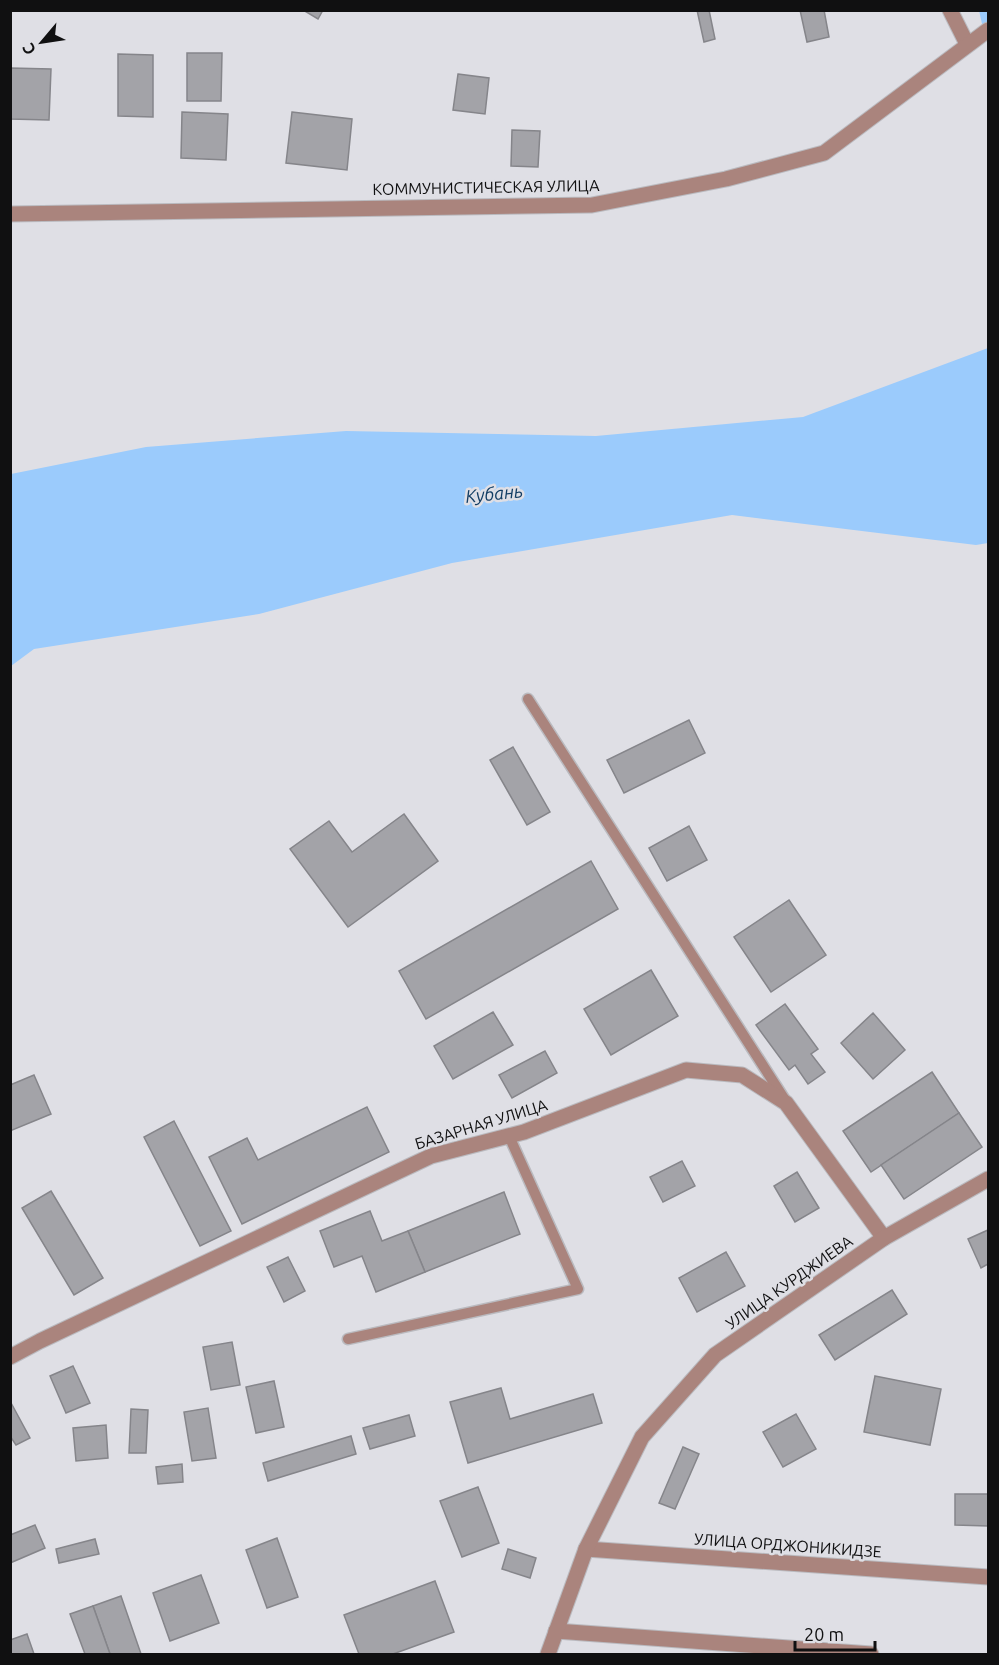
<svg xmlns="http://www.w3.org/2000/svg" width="999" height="1665" font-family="Ubuntu,sans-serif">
  <rect width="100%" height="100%" fill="#dfdfe5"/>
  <path fill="#9bcbfc" d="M988,348v195l-12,2 -244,-30 -280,48 -193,51 -225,35 -23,17v-192l135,-27 200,-16 250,5 207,-19z"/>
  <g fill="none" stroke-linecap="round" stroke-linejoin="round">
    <path stroke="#9bcbfc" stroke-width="8" d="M983,10l5,22"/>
  </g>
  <g fill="#a3a3a8" stroke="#85858a" stroke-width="1.5">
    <path d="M303,10h20l-5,9z"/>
    <path d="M697,10h12l6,29 -11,3z"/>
    <path d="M800,10h24l5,27 -22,5z"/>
    <path d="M187,53h35l-1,48h-34z"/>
    <path d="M118,54l35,1v62l-35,-1z"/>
    <path d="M10,68l41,1 -2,51 -39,-1z"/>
    <path d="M458,74l31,4 -4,36 -32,-4z"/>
    <path d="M182,112l46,2 -2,46 -45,-2z"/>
    <path d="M292,112l60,7 -5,51 -61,-7z"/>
    <path d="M512,130l28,1 -2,36 -27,-1z"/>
    <path d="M689,720l16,33 -81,40 -17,-33z"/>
    <path d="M513,747l37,65 -23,13 -37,-65z"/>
    <path d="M404,814l34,47 -90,66 -58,-78 39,-28 23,31z"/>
    <path d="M689,826l18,34 -40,21 -18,-33z"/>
    <path d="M591,861l27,48 -192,110 -27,-48z"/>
    <path d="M789,900l37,55 -55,37 -37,-55z"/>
    <path d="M651,970l27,46 -67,39 -27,-46z"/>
    <path d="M785,1004l33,45 -7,5 14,18 -17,12 -13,-19 -6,5 -33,-45z"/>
    <path d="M493,1012l20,33 -60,34 -19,-33z"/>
    <path d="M873,1013l32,37 -32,29 -32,-36z"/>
    <path d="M545,1051l12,22 -45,25 -13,-23z"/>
    <path d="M932,1072l27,41 -88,59 -28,-41z"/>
    <path d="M34,1075l17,39 -41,17v-46z"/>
    <path d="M367,1107l22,45 -147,72 -33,-67 38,-19 11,22z"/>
    <path d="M959,1113l23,34 -78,52 -23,-34z"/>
    <path d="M174,1121l57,110 -31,15 -56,-109z"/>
    <path d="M682,1161l13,25 -32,16 -13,-25z"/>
    <path d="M797,1172l22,36 -24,14 -21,-36z"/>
    <path d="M51,1191l52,87 -29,17 -52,-87z"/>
    <path d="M504,1192l16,42 -95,38 -17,-41z"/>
    <path d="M370,1211l12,30 26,-10 17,41 -49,20 -14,-36 -28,11 -14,-36z"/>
    <path d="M988,1230v34l-7,4 -13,-29z"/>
    <path d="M726,1252l19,34 -48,26 -18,-34z"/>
    <path d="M288,1257l17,34 -21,11 -17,-35z"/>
    <path d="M892,1290l15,24 -72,46 -16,-25z"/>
    <path d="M232,1342l8,43 -29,5 -8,-43z"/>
    <path d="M73,1366l17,37 -24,10 -16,-37z"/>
    <path d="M875,1376l66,13 -11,56 -66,-13z"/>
    <path d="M274,1381l10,46 -28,6 -10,-46z"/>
    <path d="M501,1388l9,31 83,-25 9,29 -134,40 -18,-61z"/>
    <path d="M10,1401l20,37 -14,7 -6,-9z"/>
    <path d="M208,1408l8,50 -24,3 -8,-49z"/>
    <path d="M131,1409l17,1 -2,43h-17z"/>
    <path d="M796,1414l20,35 -33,18 -20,-35z"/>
    <path d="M409,1415l6,21 -45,13 -7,-21z"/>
    <path d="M106,1425l2,33 -32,3 -3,-33z"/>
    <path d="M351,1436l5,18 -88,27 -5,-18z"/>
    <path d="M683,1447l16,7 -24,55 -16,-6z"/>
    <path d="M182,1464l1,18 -25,2 -2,-17z"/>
    <path d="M478,1487l21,56 -37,14 -22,-56z"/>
    <path d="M955,1494h33v32l-33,-1z"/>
    <path d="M35,1525l10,23 -35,15v-28z"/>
    <path d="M277,1538l21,59 -31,11 -21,-58z"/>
    <path d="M95,1539l4,15 -40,9 -3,-14z"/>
    <path d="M508,1549l28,9 -6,20 -28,-9z"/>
    <path d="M201,1575l18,48 -49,18 -17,-48z"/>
    <path d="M435,1581l19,51 -61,22h-34l-15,-39z"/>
    <path d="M121,1596l20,58h-31l-17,-48z"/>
    <path d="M93,1606l17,48h-25l-15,-40z"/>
    <path d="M27,1634l7,20h-24v-14z"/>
  </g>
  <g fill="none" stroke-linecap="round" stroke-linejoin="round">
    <g stroke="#bababf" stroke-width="13">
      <g id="service">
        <path d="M528,699l257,401"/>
        <path d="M348,1339l230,-50 -69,-153"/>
      </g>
    </g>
    <g stroke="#bababf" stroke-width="17">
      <g id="minor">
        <path d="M950,10l17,34"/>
        <path d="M10,1357l30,-16 391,-185 93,-24 162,-62 56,5 44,28 98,135"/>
        <path d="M586,1549l402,28"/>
        <path d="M556,1631l315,23"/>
      </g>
    </g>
    <g stroke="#bababf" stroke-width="17">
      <g id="tertiary">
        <path d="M10,214l582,-9 134,-26 98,-26 164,-123"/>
        <path d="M548,1654l38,-105 56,-112 73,-82 169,-117 104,-59"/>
      </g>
    </g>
    <use href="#service" stroke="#aa847d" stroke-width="10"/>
    <use href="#minor" stroke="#aa847d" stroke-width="15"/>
    <use href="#tertiary" stroke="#aa847d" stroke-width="15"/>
  </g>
  <g text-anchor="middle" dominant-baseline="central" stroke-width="5" stroke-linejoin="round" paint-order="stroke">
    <g font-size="16" fill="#101011" stroke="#dfdfe5">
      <text transform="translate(486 187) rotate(-1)">КОММУНИСТИЧЕСКАЯ УЛИЦА</text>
      <text transform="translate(481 1124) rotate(-17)">БАЗАРНАЯ УЛИЦА</text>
      <text transform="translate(789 1282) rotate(-35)">УЛИЦА КУРДЖИЕВА</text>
      <text transform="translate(788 1545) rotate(4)">УЛИЦА ОРДЖОНИКИДЗЕ</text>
    </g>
    <g font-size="18" font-style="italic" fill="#123d64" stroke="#dfdfe5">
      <text transform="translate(494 493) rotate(-6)">Кубань</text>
    </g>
  </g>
  <rect width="999" height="1665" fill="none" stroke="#101011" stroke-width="24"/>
  <g transform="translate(42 42) rotate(241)" stroke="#dfdfe5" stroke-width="4.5" paint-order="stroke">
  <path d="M0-4.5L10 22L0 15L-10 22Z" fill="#101011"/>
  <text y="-9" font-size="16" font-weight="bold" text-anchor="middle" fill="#101011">С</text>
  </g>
  <path d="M795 1641v9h80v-9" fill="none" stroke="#101011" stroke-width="3"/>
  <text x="804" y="1641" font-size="18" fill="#101011" stroke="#dfdfe5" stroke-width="4.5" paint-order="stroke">20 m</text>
</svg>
